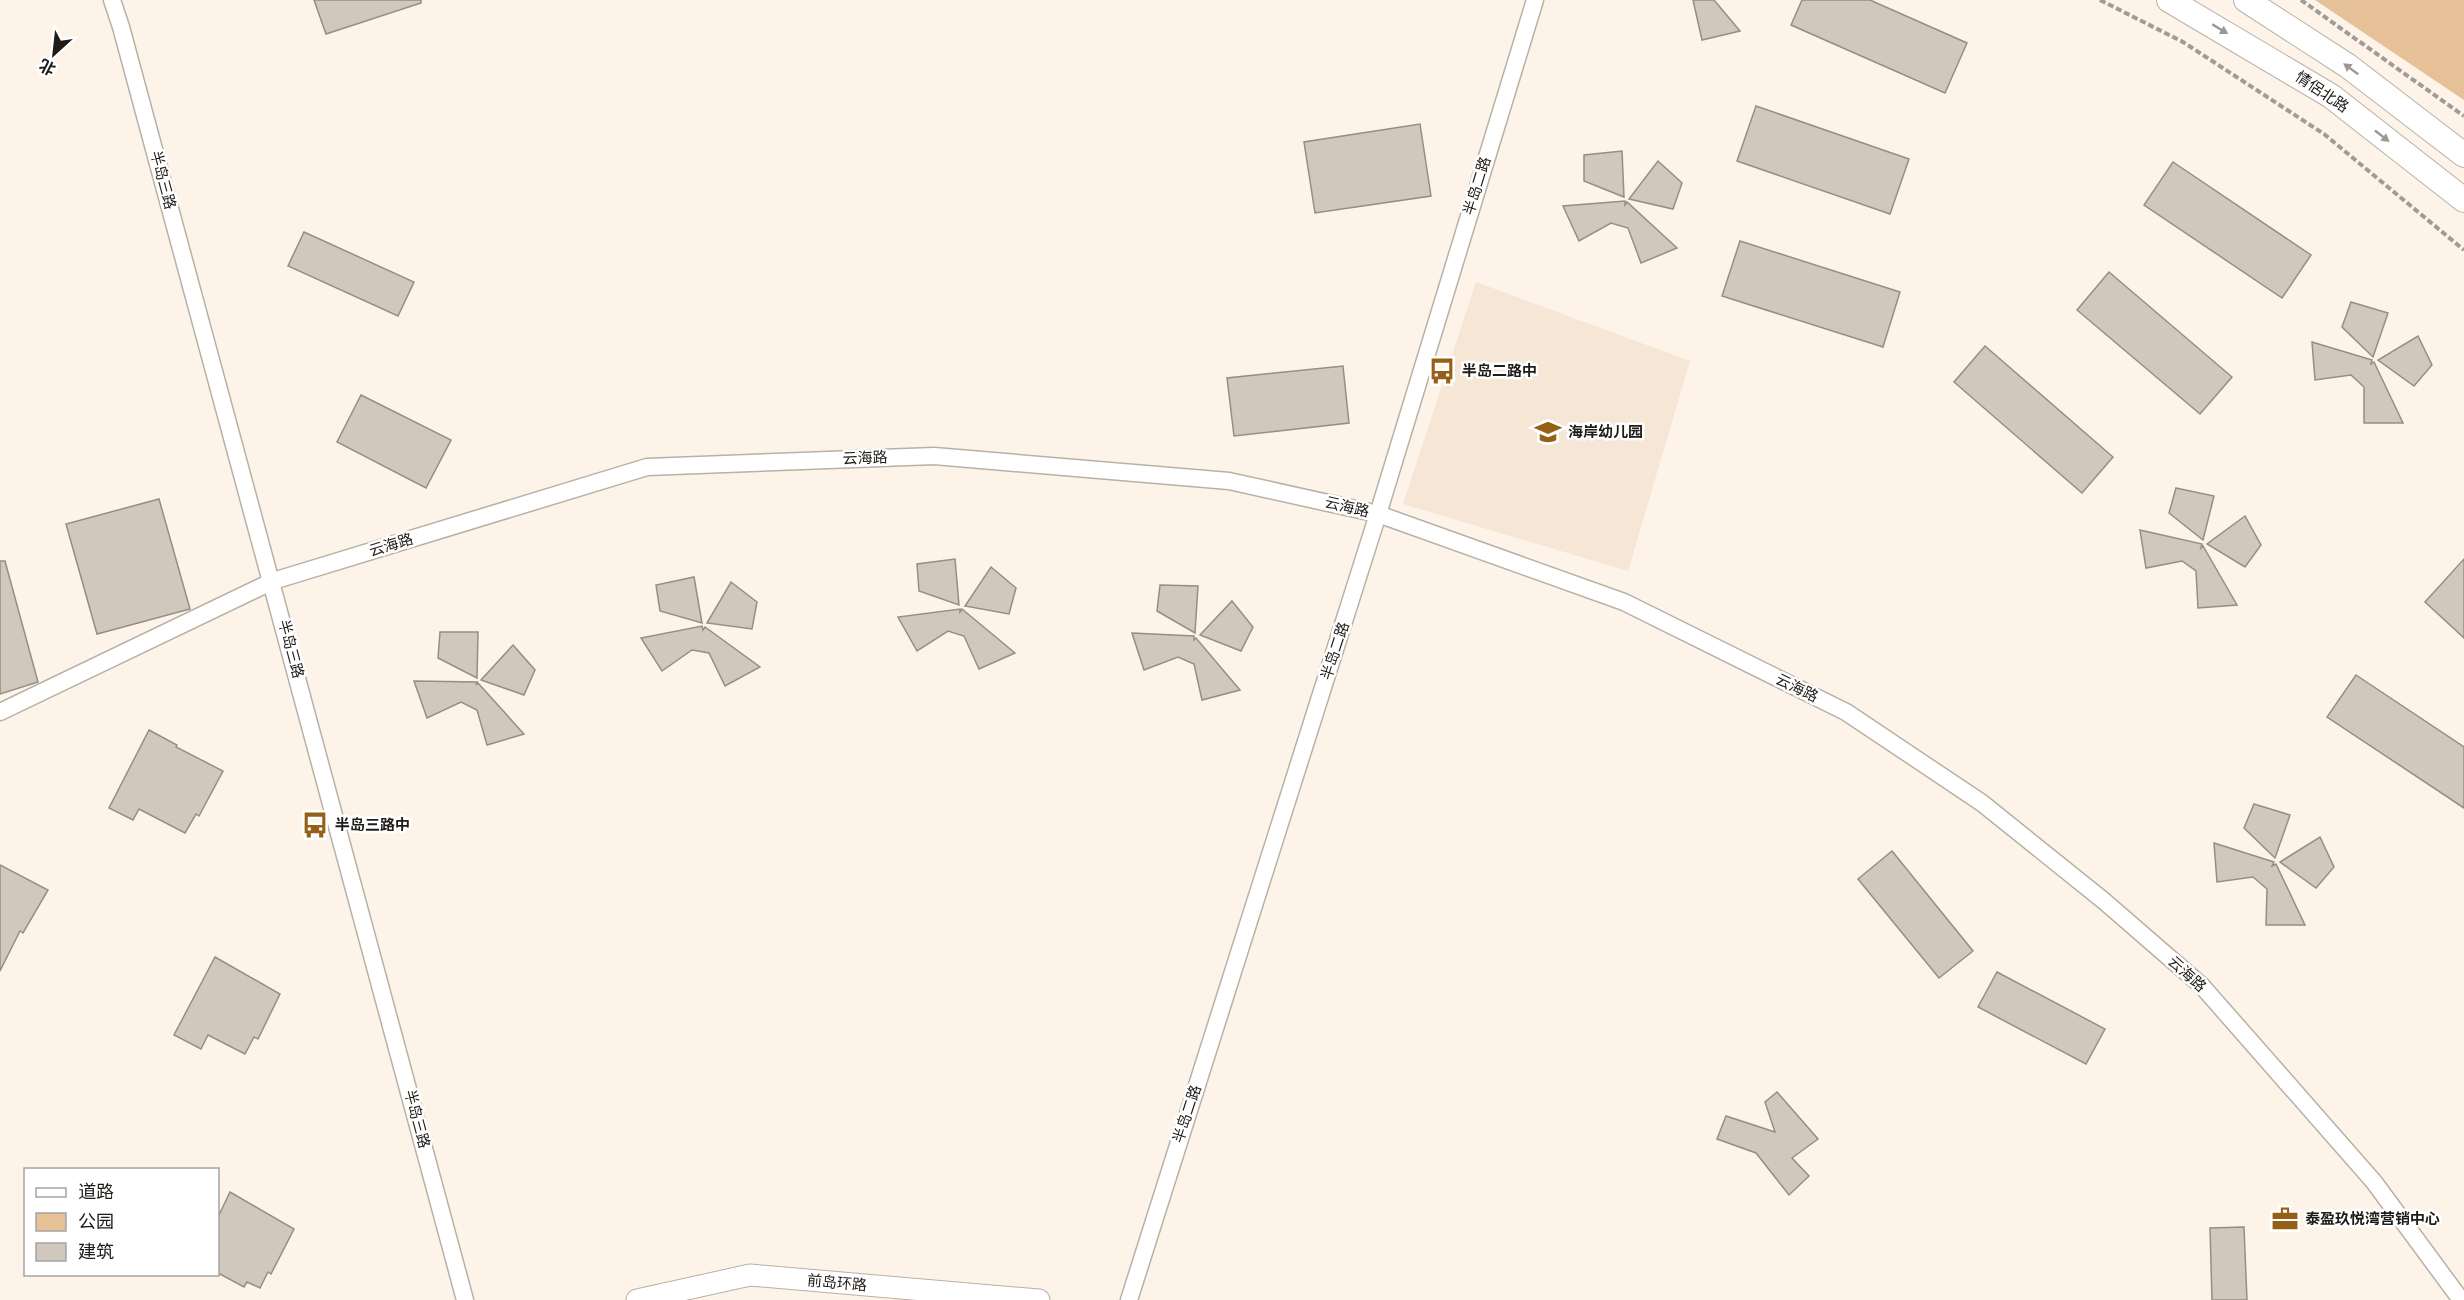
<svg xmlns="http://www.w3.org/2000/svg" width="2464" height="1300" font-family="'Fira Sans Condensed','Noto Sans SC',sans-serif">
  <rect width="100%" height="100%" fill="#fdf3e9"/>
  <path fill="#f5e6d6" d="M1476,282l214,79 -62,210 -225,-67z"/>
  <path fill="#e6c097" d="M2315,0h149v100z"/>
  <g fill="#d0c7bd" stroke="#968d84" stroke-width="1.5">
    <path d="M314,0h107v3l-95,31z"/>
    <path d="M1693,0h21l26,31 -38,9z"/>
    <path d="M1802,0h68l97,43 -22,50 -154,-68z"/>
    <path d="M1756,106l153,53 -19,55 -153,-53z"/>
    <path d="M1420,124l11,72 -116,17 -11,-71z"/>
    <path d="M1622,151l2,46 -40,-16v-26z"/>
    <path d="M1658,161l24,22 -9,26 -44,-10z"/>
    <path d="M2173,162l138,93 -29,43 -138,-93z"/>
    <path d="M1625,201v4l2,-3 50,46 -36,15 -13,-35 -17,-5 -32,18 -16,-35z"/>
    <path d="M304,232l110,50 -16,34 -110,-50z"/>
    <path d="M1740,241l160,51 -17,55 -161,-51z"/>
    <path d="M2109,272l123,105 -32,37 -123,-104z"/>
    <path d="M2351,302l37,11 -15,44 -31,-30z"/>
    <path d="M2418,336l14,29 -18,21 -36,-26z"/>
    <path d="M2312,342l60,18 -1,4 3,-2 29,61h-39v-36l-13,-12 -36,5z"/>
    <path d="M1985,346l128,111 -31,36 -128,-111z"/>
    <path d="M1343,366l6,57 -115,13 -7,-58z"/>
    <path d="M361,395l90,45 -25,48 -89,-46z"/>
    <path d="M2176,488l38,8 -11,44 -34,-27z"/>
    <path d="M159,499l31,110 -93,25 -31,-110z"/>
    <path d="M2245,516l16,29 -16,22 -38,-23z"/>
    <path d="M2140,530l62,14 -1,4 2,-2 34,59 -39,3 -2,-37 -14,-10 -36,7z"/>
    <path d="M955,559l4,46 -40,-14 -2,-27z"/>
    <path d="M2464,559v79l-39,-36z"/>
    <path d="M0,561h5l33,121 -38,12z"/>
    <path d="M991,567l25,21 -7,26 -44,-8z"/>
    <path d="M694,577l8,46 -42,-12 -4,-26z"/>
    <path d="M731,582l26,20 -5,27 -45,-6z"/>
    <path d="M1160,585l38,1 -3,47 -38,-22z"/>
    <path d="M1232,601l21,26 -12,24 -41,-16z"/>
    <path d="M960,609v3l2,-3 53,44 -36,16 -15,-33 -16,-5 -31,20 -19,-34z"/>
    <path d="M702,626l1,4 2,-3 55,40 -35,19 -16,-33 -17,-3 -30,21 -21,-33z"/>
    <path d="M440,632h38l-1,46 -39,-20z"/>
    <path d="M1132,633l62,3v4l2,-2 44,52 -38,10 -8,-36 -16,-7 -34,13z"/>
    <path d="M513,645l22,25 -11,25 -43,-15z"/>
    <path d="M2356,675l108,72v61l-137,-91z"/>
    <path d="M414,681l63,1 -1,3 2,-2 46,51 -37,11 -10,-35 -16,-8 -34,16z"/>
    <path d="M149,730l28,15 -1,2 47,24 -24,45 -3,-2 -11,19 -46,-24 -6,11 -24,-12z"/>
    <path d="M2254,804l36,11 -15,43 -31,-30z"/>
    <path d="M2320,837l14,30 -18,21 -36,-26z"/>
    <path d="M2214,843l60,19 -2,4 4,-2 29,61h-39l1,-36 -14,-12 -36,5z"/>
    <path d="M1892,851l81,100 -34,27 -81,-99z"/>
    <path d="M0,865l48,25 -25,43 -3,-2 -20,40z"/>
    <path d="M215,957l65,37 -22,45 -4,-2 -9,17 -37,-19 -7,14 -27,-14z"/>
    <path d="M1997,972l108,57 -19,35 -108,-57z"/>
    <path d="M1777,1092l41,47 -26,19 17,18 -20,19 -33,-42 -39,-14 9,-23 49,16 -10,-30z"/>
    <path d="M230,1192l64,37 -23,45 -3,-2 -8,16 -13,-6 -3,5 -26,-14v-56z"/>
    <path d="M2244,1227l3,73h-35l-2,-72z"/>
  </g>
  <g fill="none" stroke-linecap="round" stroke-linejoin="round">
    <g stroke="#b9b0a6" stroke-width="19">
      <g id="minor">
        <path d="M112,0l9,27 344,1273"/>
        <path d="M0,712l273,-131 374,-114 287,-11 295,25 149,33 246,88 222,110 136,91 122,98 98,85 172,196 87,118"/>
        <path d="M1129,1300l249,-786 157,-514"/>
      </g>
    </g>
    <g stroke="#b9b0a6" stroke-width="23">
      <path id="tertiary" d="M637,1300l113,-25 289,25"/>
    </g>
    <g stroke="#b9b0a6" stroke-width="26">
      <g id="secondary">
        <path d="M2169,0l162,96 133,104"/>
        <path d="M2246,0l102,66 116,89"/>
      </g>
    </g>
    <g stroke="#a29b94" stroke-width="4" stroke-dasharray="6 3" stroke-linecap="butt">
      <path d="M2100,0l83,42 141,92 140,116"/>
      <path d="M2301,0l163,116"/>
    </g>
    <use href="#minor" stroke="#fff" stroke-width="16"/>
    <use href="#tertiary" stroke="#fff" stroke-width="21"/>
    <use href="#secondary" stroke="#fff" stroke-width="24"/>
  </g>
  <defs><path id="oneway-solid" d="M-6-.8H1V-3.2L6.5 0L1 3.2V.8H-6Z" transform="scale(1.5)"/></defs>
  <g fill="#9a9897">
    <use href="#oneway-solid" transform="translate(2220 29) rotate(31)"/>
    <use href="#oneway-solid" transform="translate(2351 69) rotate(-144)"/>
    <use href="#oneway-solid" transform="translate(2382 136) rotate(38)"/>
  </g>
  <defs>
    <g id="bus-bare" transform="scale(2.07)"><path d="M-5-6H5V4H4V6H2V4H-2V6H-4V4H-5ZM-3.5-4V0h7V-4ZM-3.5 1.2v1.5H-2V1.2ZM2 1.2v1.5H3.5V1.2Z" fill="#956016" stroke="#fff" stroke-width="2.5" paint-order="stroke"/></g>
    <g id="school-bare" transform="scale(2.07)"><path d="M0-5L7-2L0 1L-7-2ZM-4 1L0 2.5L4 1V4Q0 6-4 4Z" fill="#956016" stroke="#fff" stroke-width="2.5" paint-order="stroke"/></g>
    <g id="office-bare" transform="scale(2.07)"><path d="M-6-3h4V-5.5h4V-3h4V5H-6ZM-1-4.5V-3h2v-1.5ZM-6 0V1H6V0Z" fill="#956016" stroke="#fff" stroke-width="2.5" paint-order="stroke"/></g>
  </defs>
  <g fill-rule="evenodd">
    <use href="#bus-bare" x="1442" y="371"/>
    <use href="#school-bare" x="1548" y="432"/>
    <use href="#bus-bare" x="315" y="825"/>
    <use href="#office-bare" x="2285" y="1219"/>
  </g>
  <g text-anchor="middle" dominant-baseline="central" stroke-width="5" stroke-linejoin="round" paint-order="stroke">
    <g font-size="15" fill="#1e1b18" stroke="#fff">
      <text transform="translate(2322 92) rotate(34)">情侶北路</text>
      <text transform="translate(163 180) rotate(75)">半岛三路</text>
      <text transform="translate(1477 186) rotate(-73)">半岛二路</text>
      <text transform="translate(865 458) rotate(-2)">云海路</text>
      <text transform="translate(1347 507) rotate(13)">云海路</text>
      <text transform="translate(391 545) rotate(-17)">云海路</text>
      <text transform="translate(291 649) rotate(75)">半岛三路</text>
      <text transform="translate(1335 651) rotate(-72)">半岛二路</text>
      <text transform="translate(1797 688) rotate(26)">云海路</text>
      <text transform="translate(2187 974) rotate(42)">云海路</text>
      <text transform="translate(1187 1114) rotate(-72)">半岛二路</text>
      <text transform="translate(417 1119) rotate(75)">半岛三路</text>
      <text transform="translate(837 1283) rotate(5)">前岛环路</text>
    </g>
    <g font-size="15" font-weight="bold" fill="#1e1b18" stroke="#fff" text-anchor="start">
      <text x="1462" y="371">半岛二路中</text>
      <text x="1568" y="432">海岸幼儿园</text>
      <text x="335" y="825">半岛三路中</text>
      <text x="2305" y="1219">泰盈玖悦湾营销中心</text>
    </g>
  </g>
  <rect x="24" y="1168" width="195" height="108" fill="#ffffff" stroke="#a5a4a3" stroke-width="1.5"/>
  <rect x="36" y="1188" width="30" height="9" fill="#ffffff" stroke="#a5a4a3" stroke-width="1.5"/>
  <text x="78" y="1198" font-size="18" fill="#1e1b18">道路</text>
  <rect x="36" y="1213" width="30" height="18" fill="#e6c097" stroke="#a5a4a3" stroke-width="1.5"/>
  <text x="78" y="1228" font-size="18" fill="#1e1b18">公园</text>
  <rect x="36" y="1243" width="30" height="18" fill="#d0c7bd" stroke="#a5a4a3" stroke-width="1.5"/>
  <text x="78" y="1258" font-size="18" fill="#1e1b18">建筑</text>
  <g transform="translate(54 54) rotate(207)" stroke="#ffffff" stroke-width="4.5" paint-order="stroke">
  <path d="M0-4.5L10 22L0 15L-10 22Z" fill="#1e1b18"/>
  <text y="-9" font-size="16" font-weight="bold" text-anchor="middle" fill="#1e1b18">北</text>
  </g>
</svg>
